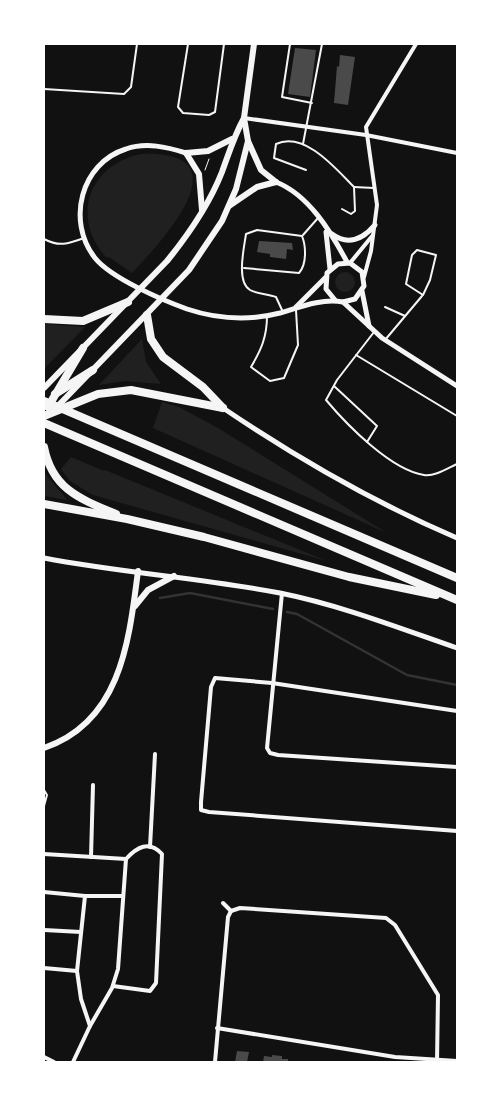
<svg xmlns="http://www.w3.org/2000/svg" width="501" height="1106" font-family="Helvetica,sans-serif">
  <rect width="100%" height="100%" fill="#111"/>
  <g fill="#202020">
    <path d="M141,154c105,-4 23,85 -9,119l-23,-16 -2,1c-37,-39 -19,-93 34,-104z"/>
    <circle cx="345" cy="282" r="10"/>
    <path d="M44,324l41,3 -41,42z"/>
    <path d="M142,339l4,23 15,22 -36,-3 -26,4z"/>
    <path d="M162,402l17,5 39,21 169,105 -234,-105z"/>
    <path d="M71,457l33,14 1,-1 222,91 -234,-66 -23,-14 -9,-12z"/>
    <path d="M44,472l23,28 -23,-4z"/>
  </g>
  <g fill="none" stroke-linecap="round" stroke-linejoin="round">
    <g stroke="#333" stroke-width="2.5">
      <path d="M160,598l30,-5 83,16"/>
      <path d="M287,612l10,2 110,61 50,10"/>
    </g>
  </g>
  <g fill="#4a4a4a">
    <path d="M295,48l21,2 -6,47 -22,-3z"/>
    <path d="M340,55l15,2 -7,48 -14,-2 3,-37 2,1z"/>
    <path d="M259,241l33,2 1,7 -6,-1 -1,10 -16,-2v-3l-13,-2z"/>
    <path d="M237,1051l12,1 -2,10h-12z"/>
    <path d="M272,1055l10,1v3h6v3h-25l1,-6 8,1z"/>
  </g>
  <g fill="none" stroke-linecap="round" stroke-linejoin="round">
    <path stroke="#f5f5f5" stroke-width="1" d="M205,170l4,-11"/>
    <g stroke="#f5f5f5" stroke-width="2">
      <path d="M188,44l-10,63 5,6 26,2 6,-3 9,-68"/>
      <path d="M290,44l-8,53 30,6"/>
      <path d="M44,89l80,5 7,-7 6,-43"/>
      <path d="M303,144l19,-100"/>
      <path d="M306,170l-32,-12 2,-14c29,-13 60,25 78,43l1,24 -4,3 -9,-5"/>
      <path d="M354,187l20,1"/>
      <path d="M303,235l15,-17"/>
      <path d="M44,239c15,8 24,5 40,-1"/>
      <path d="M417,250l19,5 -6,25 -7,15 -17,-11 6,-29z"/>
      <path d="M244,268l55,5c8,-9 7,-27 3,-37"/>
      <path d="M385,307l20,9"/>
      <path d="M282,310l-6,-13c-8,-3 -19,-3 -26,-7 -14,-8 -6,-42 -4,-56l11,-4 45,6"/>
      <path d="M267,316c0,21 -6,34 -16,51l19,14 14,-3 14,-33 -2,-35"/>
      <path d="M374,332l-37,48 -11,20c21,25 65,70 98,75 10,2 24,-7 33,-11"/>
      <path d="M385,340l37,-44"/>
      <path d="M356,355l101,61"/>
      <path d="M334,386l43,40 -10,16"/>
      <path d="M44,611v4"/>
      <path d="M44,790l3,5 -3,11"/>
    </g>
    <g stroke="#f5f5f5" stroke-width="4">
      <path d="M244,118l122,17 91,18"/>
      <path d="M350,263l23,-28"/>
      <path d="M364,277l7,-26 6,-46 -11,-78 50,-83"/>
      <path d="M282,593l-15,155 3,5 8,2 179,12"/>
      <path d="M457,711l-185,-28 -57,-5 -4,9 -10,115v8l8,2 248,19"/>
      <path d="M150,847l5,-93"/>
      <path d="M44,854l82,5 -8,110 -6,19 -22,38 -17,36"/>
      <path d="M91,857l2,-72"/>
      <path d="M44,892l41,4 -8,75 4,28 9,27"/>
      <path d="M85,896h38"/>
      <path d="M223,903l8,8"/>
      <path d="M231,911l9,-3 146,10 9,7 43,70 -1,67"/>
      <path d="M44,930l37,2"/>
      <path d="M44,968l33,3"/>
      <path d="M113,986l37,5 6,-8 6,-129c-13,-14 -25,-7 -36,5"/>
      <path d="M217,1028l178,29 62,4"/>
      <path d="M44,1057l10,5"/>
      <path d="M215,1062l13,-145 3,-6"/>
    </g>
    <g stroke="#f5f5f5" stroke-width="5">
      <path d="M186,153c-19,-6 -40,-11 -60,-4 -45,14 -60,72 -31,109 16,20 67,42 92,51 30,10 62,12 93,4 20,-6 42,-15 63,-11l39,36 75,48"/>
      <path d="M276,182c33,13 55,50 71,80"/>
      <path d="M326,232l4,37"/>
      <path d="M332,234c16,12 31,5 43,-9"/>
      <path d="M362,291l7,35"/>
      <path d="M335,300l-9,-11 1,-16 11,-9 12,-1 12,9 2,14 -9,13 -12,3"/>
      <path d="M296,307l29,-29"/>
      <path d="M223,408c74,50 152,95 234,130"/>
      <path d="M44,558c78,15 158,20 236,35 60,12 119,35 177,55"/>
    </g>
    <g stroke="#f5f5f5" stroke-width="6">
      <path d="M248,141l13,29 15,12"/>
      <path d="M186,153l13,21 3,36"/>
      <path d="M186,153l22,-2 24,-12"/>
      <path d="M229,206l28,-19 19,-5"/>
      <path d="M44,388l123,-127c22,-27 42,-56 55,-89 7,-19 12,-36 22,-54"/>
      <path d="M55,409l134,-139 33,-49 14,-32 12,-48 -4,-23 10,-74"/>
    </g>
    <g stroke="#f5f5f5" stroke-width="6">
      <path d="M135,606l13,-16 26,-14"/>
      <path d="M44,748c77,-26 85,-107 94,-177"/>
    </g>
    <g stroke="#f5f5f5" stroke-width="8">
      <path d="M147,315l4,24 12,18 40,30 20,21"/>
      <path d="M44,319l39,2 45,-19"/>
      <path d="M55,394l38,-24"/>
      <path d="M44,401l413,177"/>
      <path d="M48,407l35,-59"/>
      <path d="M44,416l54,-22 33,-4 92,18"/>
      <path d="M44,423l413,177"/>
      <path d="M44,447c8,42 36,52 72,67"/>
      <path d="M44,504l83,15 77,18 145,40 87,18"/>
    </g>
  </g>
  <rect width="501" height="1106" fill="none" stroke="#ffffff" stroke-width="90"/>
</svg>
